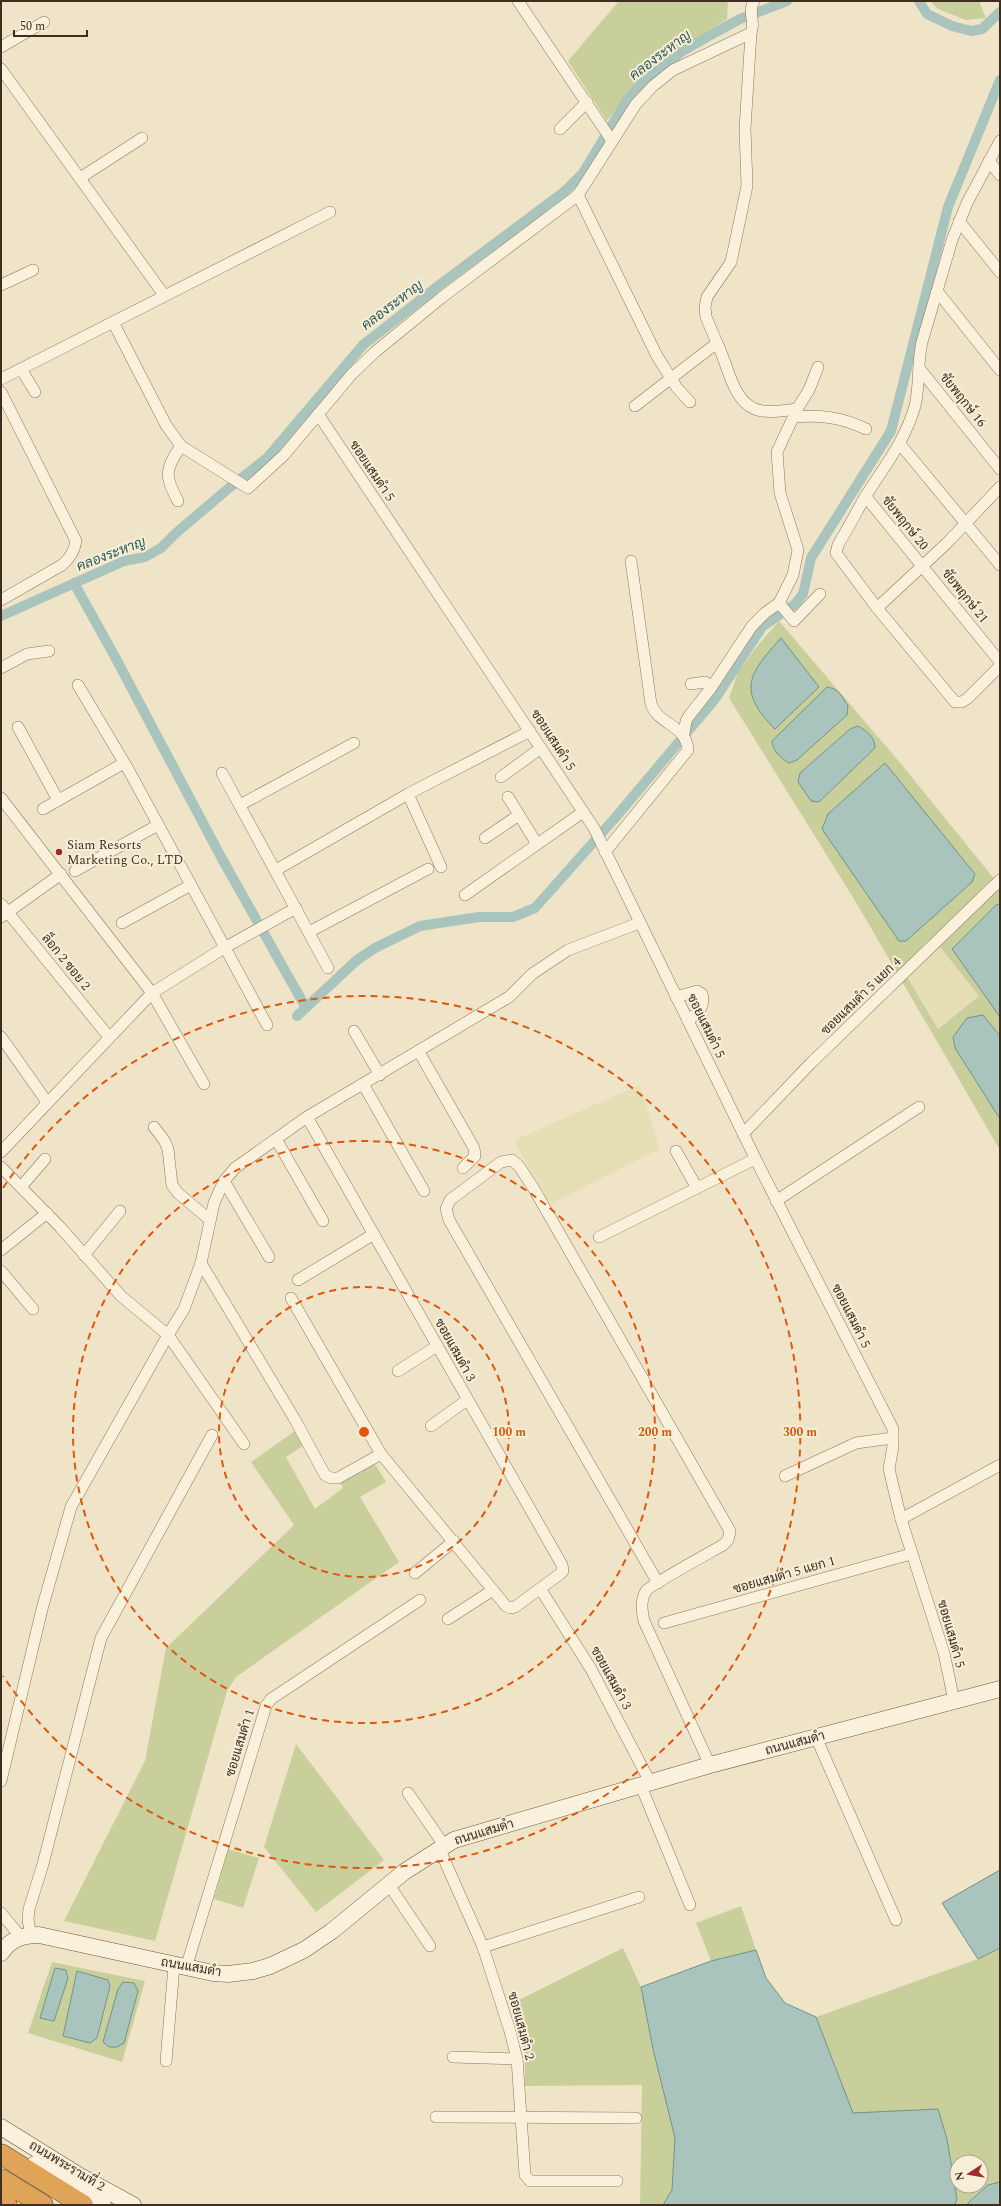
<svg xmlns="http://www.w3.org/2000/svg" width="1001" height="2206" font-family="Spectral,Sarabun,serif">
  <rect width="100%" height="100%" fill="#f0e4c8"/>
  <g fill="#e6deb5">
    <path d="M940,947l39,49 -42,33 -30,-52z"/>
    <path d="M640,1085l20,64 -109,55 -37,-62 5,-4z"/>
  </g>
  <g fill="#c9cf9b" fill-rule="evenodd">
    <path d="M619,1h109l-1,18 -34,21 -42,23 -44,58 -39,-60z"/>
    <path d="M930,1h49l7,17 -20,2 -28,-11z"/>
    <path d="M779,621l123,144 98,121v18l-4,1 -44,44 48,68v19l-17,-21 -30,22 2,11 45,71v31l-143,-246 -128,-206 9,-26 20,-27zM858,726l-58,47 50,-44zM940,947l39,49 -41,33 -31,-52z"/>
    <path d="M295,1431l8,15 -17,11 29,52 28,-21 -3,-6 35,-18 11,18 -26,15 39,65 -163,115 -9,14 -72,250 -91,-20 81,-160 21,-113 128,-123 -43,-63z"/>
    <path d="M296,1744l88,116 -68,52 -52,-65z"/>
    <path d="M228,1849l31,9 -16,50 -29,-9z"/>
    <path d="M741,1906l15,44 -45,11 -15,-38z"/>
    <path d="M623,1948l18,39 12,62 22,89 -3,52 -9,15h-23l2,-120 -117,1 -1,-51 -13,-31z"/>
    <path d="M1000,1948v234l-12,3 -20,18v2h-13l2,-6 -10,-60 -94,-26 -37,-96 162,-58zM957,2162h24v24h-24z"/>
    <path d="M52,1962l93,19 -23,81 -94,-29zM77,1971l15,6 -29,59z"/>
  </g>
  <g fill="#a9c4bc" stroke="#6f938a">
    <path d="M781,638l38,49 -44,42c-38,-38 -27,-55 6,-91z"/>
    <path d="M827,687c12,2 15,9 21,19l-1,9 -50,45 -8,3c-9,-6 -16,-11 -17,-22z"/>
    <path d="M858,726c9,5 17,11 17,22l-56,54 -8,-1 -13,-19 2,-9 50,-44z"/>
    <path d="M885,763l90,111 -3,8 -66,59h-7l-77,-112 6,-15z"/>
    <path d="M1000,904v113l-48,-68 44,-44z"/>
    <path d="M983,1015l17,21v83l-45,-71 -2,-11 14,-19z"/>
    <path d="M1000,1870v78l-22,11 -36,-56z"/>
    <path d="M756,1950l10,28 19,25 31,14 37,96 85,-4 9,30 10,60 -2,6h-292l9,-15 3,-52 -22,-89 -12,-62 70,-26z"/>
    <path d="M55,1968l11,2 2,8 -14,43 -14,-3z"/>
    <path d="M77,1971l31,9 2,6 -13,52 -7,5 -27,-7z"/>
    <path d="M123,1982l11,1 4,8 -14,52 -7,4h-8l-6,-5 15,-53z"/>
    <path d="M1000,2182v23h-32v-2l20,-18z"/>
  </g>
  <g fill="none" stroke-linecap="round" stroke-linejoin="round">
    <g stroke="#a9c4bc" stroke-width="10">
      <path d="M919,1l8,13 25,12 19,5 11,-2 18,-17"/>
      <path d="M74,583l40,72 107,202 85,151"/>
      <path d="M1,616l123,-55 21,-4 16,-9 15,-15 53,-45 38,-30 96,-113 79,-62 123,-92 18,-18 44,-73 14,-16 40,-32 35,-20 24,-13 47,-18"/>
      <path d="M297,1016l60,-56 18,-12 45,-22 59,-9h34l22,-9 80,-90 100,-119 47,-72 33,-23 8,-10 8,-36 80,-127 57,-224 52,-127"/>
    </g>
    <g stroke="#8d765c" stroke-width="12">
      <g id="street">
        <path d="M518,1l94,140"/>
        <path d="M1,47l43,-25"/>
        <path d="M1,69l163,226"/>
        <path d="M560,129l27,-27"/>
        <path d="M1000,141l-33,62 -15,37 -30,102c-5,22 -2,43 -7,64 -10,35 -31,61 -50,91 -9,16 -18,33 -27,48l-2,8 41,55 78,94h7l6,-4 32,-32"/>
        <path d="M989,161l11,14"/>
        <path d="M80,178l62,-40"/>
        <path d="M578,195l79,161 20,32 13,14"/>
        <path d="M959,221l41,51"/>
        <path d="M1,285l32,-15"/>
        <path d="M937,291l63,79"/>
        <path d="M113,322l53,103 15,21 67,42 36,-33 68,-81 23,-22 66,-54 137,-103 58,-91 17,-18 20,-16 78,-37c5,-11 -4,-21 3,-32"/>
        <path d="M717,343l-11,-26 -1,-10 2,-10 24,-35 16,-76 -2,-57 6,-96"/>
        <path d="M919,368l81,101"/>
        <path d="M21,369l14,23"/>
        <path d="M1,379l329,-167"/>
        <path d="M1,392l75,149c-2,11 -6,17 -14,24l-61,35"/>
        <path d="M635,406l82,-63c12,23 15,63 45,68 11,2 24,-1 35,-2"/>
        <path d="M318,414l276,414 166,340 133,261v17l-4,23 12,50 43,134 10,48"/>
        <path d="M794,417c27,-2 47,0 72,12"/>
        <path d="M900,444l100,121"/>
        <path d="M866,497l134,165"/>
        <path d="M178,501c-14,-25 -13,-32 3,-55"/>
        <path d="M779,603l15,18 26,-27"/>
        <path d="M877,608l70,-65 53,-56"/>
        <path d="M1,668l26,-14 22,-3"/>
        <path d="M691,684l14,-2 6,6"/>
        <path d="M78,685l50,84 139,256"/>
        <path d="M18,727l40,73"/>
        <path d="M684,734l2,-13 3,-5 22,-28 41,-62 13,-13 14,-10 14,-28 5,-25 -18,-57 -3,-41 20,-43 12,-19 9,-23"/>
        <path d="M222,773l106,195"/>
        <path d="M501,777l40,-29"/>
        <path d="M408,794l33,73"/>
        <path d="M508,797l29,47"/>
        <path d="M1,798l151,195 52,91"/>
        <path d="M240,805l114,-62"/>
        <path d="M43,809l81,-46"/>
        <path d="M485,838l34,-23"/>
        <path d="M605,852l83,-102c-2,-26 -29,-24 -37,-46l-20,-143"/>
        <path d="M276,870l132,-76 122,-63"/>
        <path d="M75,871l83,-46"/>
        <path d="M465,895l118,-83"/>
        <path d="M1,904l108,133"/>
        <path d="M1,917l60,-43"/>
        <path d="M122,923l69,-38"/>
        <path d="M309,932l119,-63"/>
        <path d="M676,997l21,-6 5,3c4,13 -5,19 -14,27"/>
        <path d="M354,1031l26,44"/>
        <path d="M1,1037l46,65"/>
        <path d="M419,1052l55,96 1,8 -12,12"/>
        <path d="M363,1084l61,107"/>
        <path d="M154,1127l10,13 4,9 4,36 6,8 32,27"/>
        <path d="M743,1134l68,-71 189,-183"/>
        <path d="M276,1139l47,82"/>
        <path d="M676,1151l21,37"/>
        <path d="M1,1152l151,-159 72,-45 72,-40"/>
        <path d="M1,1167l59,60 61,69 47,39 76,109"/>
        <path d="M224,1181l45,76"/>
        <path d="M21,1187l24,-28"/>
        <path d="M776,1201l143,-94"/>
        <path d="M599,1237l156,-78"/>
        <path d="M1,1250l46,-37"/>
        <path d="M84,1255l36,-44"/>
        <path d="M201,1263l93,155 31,57 6,3h7l43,-24"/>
        <path d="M1,1271l32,38"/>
        <path d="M298,1280l76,-46"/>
        <path d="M291,1298l90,156 125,152 4,2 5,-1 45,-33 3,-3 -1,-6 -255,-448"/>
        <path d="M398,1371l39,-25"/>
        <path d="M431,1426l36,-26"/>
        <path d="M785,1476l71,-33 37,-5"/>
        <path d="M901,1519l99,-54"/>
        <path d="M415,1573l39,-32"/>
        <path d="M658,1583l-209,-363 -3,-11 4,-9 51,-38 11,-2 7,6 15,23 196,342 -2,9 -5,5c-12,7 -73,40 -77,46 -6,10 -4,20 -2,30l66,144"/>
        <path d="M541,1590l50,79 60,115"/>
        <path d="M448,1619l45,-29"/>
        <path d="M664,1623l247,-69"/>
        <path d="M816,1737l80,183"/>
        <path d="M1,1781l41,-172 29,-102 97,-172 16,-26 17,-46 13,-60 10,-22 11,-13 72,-51 202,-120 23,-23 36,-24 71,-27"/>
        <path d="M641,1786l49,119"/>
        <path d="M408,1793l36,52"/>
        <path d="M439,1848l44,99 27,84 7,28 8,116 5,6h87"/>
        <path d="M389,1885l41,61"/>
        <path d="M1,1913l20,24"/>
        <path d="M31,1935l-3,-15 1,-11 14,-45 58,-226 111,-203"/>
        <path d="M483,1947l156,-50"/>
        <path d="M186,1968l80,-262 5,-7 149,-99"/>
        <path d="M453,2057l64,2"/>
        <path d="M166,2061l8,-95"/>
        <path d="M436,2117l200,1"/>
      </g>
    </g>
    <g stroke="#6f573f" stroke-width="17">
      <g id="secondary">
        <path d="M1,1953c10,-14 21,-18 38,-18l174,38 15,1 25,-3 17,-5 34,-16 28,-19 72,-59 50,-32 256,-75 290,-76"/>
        <path d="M1,2127l79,49 53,29"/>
        <path d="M35,2164l68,41"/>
      </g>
    </g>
    <g stroke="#5b4430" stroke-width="21">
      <g id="highway">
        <path d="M1,2154l82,51"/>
        <path d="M1,2179l42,26"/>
        <path d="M1,2201l6,4"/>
      </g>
    </g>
    <use href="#street" stroke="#faf1dc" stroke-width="11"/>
    <use href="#secondary" stroke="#faf1dc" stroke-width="16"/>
    <use href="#highway" stroke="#e0a458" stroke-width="20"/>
  </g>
  <g fill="none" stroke="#df570d" stroke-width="2" stroke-dasharray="7 5">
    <circle cx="364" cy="1432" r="145"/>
    <circle cx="364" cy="1432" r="291"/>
    <path d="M3 1188A436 436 0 1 1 3 1676"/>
  </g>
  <circle fill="#9e2a2b" stroke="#f7eed8" stroke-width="1.5" cx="59" cy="852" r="4"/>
  <g text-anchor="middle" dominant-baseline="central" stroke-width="4" stroke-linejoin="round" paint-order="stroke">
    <g font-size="13" fill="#3d2e20" stroke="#f7eed8">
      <text transform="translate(963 400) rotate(51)">ชัยพฤกษ์ 16</text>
      <text transform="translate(372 471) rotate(56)">ซอยแสมดำ 5</text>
      <text transform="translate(905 523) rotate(51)">ชัยพฤกษ์ 20</text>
      <text transform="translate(965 596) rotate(51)">ชัยพฤกษ์ 21</text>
      <text transform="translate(553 740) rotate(57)">ซอยแสมดำ 5</text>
      <text transform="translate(66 962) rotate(51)">ล็อก 2 ซอย 2</text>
      <text transform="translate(861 996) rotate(-44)">ซอยแสมดำ 5 แยก 4</text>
      <text transform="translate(706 1026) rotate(64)">ซอยแสมดำ 5</text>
      <text transform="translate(851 1316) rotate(63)">ซอยแสมดำ 5</text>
      <text transform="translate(455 1350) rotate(61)">ซอยแสมดำ 3</text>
      <text transform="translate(784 1575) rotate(-16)">ซอยแสมดำ 5 แยก 1</text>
      <text transform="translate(951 1634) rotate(74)">ซอยแสมดำ 5</text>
      <text transform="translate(611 1678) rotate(61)">ซอยแสมดำ 3</text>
      <text transform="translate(240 1743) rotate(-73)">ซอยแสมดำ 1</text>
      <text transform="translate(795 1743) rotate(-15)">ถนนแสมดำ</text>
      <text transform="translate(484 1832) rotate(-17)">ถนนแสมดำ</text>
      <text transform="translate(191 1967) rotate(10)">ถนนแสมดำ</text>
      <text transform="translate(521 2026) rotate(75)">ซอยแสมดำ 2</text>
      <text transform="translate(67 2166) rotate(31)">ถนนพระรามที่ 2</text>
    </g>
    <g font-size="13" fill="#3d2e20" stroke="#f7eed8" text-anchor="start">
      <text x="67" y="845">Siam Resorts<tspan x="67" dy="15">Marketing Co., LTD</tspan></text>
    </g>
    <g font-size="14" font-style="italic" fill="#2f5d5a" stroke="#f7eed8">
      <text transform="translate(660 55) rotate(-37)">คลองระหาญ</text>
      <text transform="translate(392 305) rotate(-37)">คลองระหาญ</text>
      <text transform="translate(111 554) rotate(-21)">คลองระหาญ</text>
    </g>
  </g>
  <circle cx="364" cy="1432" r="6" fill="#df570d" stroke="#f7eed8" stroke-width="2"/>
  <g font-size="12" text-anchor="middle" font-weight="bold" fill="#df570d" stroke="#f7eed8" stroke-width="4" stroke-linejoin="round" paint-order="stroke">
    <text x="509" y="1436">100 m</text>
    <text x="655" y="1436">200 m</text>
    <text x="800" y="1436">300 m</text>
  </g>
  <rect width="1001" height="2206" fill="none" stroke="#3d2e20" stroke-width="4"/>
  <g transform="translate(969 2174) rotate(258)"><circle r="19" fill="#f7eed8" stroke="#ada18e"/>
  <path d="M0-3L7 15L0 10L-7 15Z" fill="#9e2a2b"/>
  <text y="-6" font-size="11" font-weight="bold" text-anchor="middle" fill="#3d2e20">N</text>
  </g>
  <path d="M14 30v6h73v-6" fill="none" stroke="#3d2e20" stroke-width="2"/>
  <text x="20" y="30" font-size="12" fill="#3d2e20" stroke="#f7eed8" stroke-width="3" paint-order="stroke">50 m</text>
</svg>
